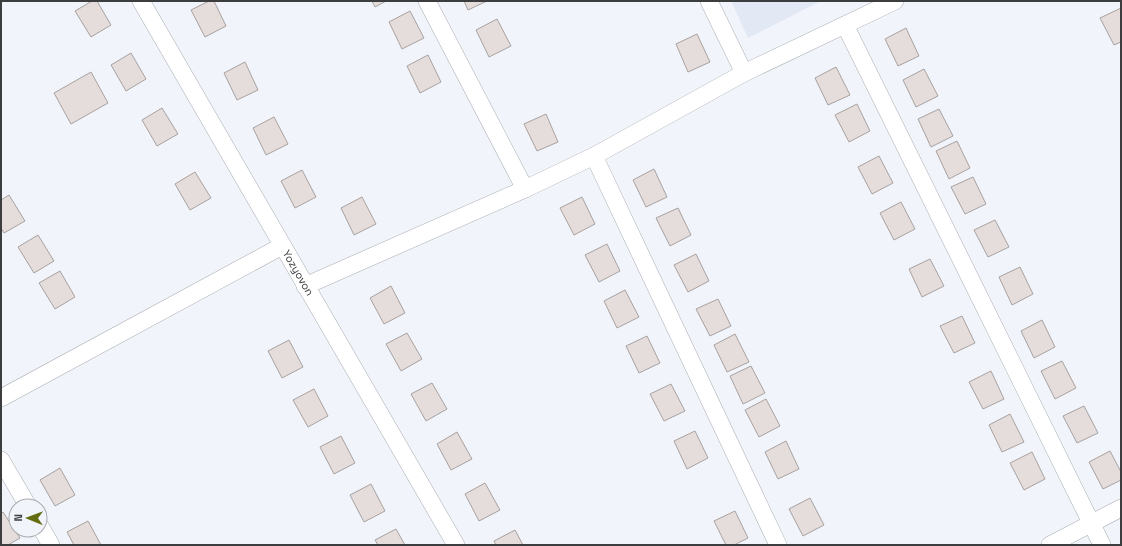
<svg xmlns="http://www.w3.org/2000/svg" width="1122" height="546" font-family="'Space Grotesk',sans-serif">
  <rect width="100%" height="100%" fill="#f1f4fa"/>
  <path fill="#e2e9f5" d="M731,1h90l-73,37z"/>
  <g fill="#e4dddc" stroke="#a8a1a0">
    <path d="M92,1h5l14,24 -20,12 -16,-26z"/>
    <path d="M209,1h5l12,25 -21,11 -14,-27z"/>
    <path d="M372,1h14l-11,6z"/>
    <path d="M464,1h23l-19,9z"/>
    <path d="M1121,8v34l-7,3 -14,-27z"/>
    <path d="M410,11l14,27 -22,11 -13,-27z"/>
    <path d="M497,19l14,27 -22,11 -13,-27z"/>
    <path d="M906,28l13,28 -21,10 -13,-27z"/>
    <path d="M697,34l13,28 -22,10 -12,-28z"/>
    <path d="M131,53l15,26 -20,12 -15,-26z"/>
    <path d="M428,55l13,27 -21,11 -13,-27z"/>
    <path d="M245,62l13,28 -21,10 -13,-27z"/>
    <path d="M836,67l14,28 -22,10 -13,-27z"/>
    <path d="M924,69l14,27 -22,11 -13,-27z"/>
    <path d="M91,72l17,31 -37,21 -17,-31z"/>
    <path d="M857,104l13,27 -21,11 -14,-27z"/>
    <path d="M162,108l16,26 -21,12 -15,-26z"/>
    <path d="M939,109l14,27 -22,11 -13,-28z"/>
    <path d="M546,114l12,28 -21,9 -13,-27z"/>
    <path d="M274,117l14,27 -22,11 -13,-27z"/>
    <path d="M957,141l13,27 -21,11 -13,-28z"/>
    <path d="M879,156l14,27 -21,11 -14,-27z"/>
    <path d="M654,169l13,28 -21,10 -13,-27z"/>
    <path d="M302,170l14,27 -21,11 -14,-27z"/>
    <path d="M195,172l16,26 -21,12 -15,-26z"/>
    <path d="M973,177l13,27 -21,10 -14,-27z"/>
    <path d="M9,195l16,26 -21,12 -3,-5v-28z"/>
    <path d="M362,197l14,27 -22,11 -13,-27z"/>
    <path d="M582,197l13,27 -21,11 -14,-27z"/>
    <path d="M901,202l14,27 -21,11 -14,-27z"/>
    <path d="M678,208l13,27 -21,11 -14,-28z"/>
    <path d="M995,220l14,27 -21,10 -14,-27z"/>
    <path d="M38,235l16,26 -20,12 -16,-26z"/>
    <path d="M607,244l13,27 -21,11 -14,-27z"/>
    <path d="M696,254l13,27 -21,11 -14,-27z"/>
    <path d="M930,259l14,27 -22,11 -13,-28z"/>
    <path d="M1020,267l13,27 -21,11 -13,-28z"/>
    <path d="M60,271l15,26 -20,12 -16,-26z"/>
    <path d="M391,286l14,27 -21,11 -14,-26z"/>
    <path d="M625,290l14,27 -22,11 -13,-27z"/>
    <path d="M718,299l13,27 -21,10 -14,-27z"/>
    <path d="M962,316l13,27 -21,10 -14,-27z"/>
    <path d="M1042,320l13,27 -21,11 -13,-27z"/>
    <path d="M407,333l15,26 -21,12 -15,-27z"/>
    <path d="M735,334l14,28 -22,10 -13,-27z"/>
    <path d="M647,336l13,27 -21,10 -13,-27z"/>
    <path d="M289,340l14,27 -21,11 -14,-27z"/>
    <path d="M1062,361l14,27 -21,11 -14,-28z"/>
    <path d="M751,366l14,27 -22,11 -13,-28z"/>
    <path d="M991,371l13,28 -21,10 -14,-27z"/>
    <path d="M432,383l15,26 -21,12 -15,-27z"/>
    <path d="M671,384l14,27 -21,10 -14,-27z"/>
    <path d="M314,389l14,27 -20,11 -15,-27z"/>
    <path d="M766,399l14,27 -21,11 -14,-27z"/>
    <path d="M1084,406l14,27 -21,10 -14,-27z"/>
    <path d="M1010,414l14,28 -22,10 -13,-27z"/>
    <path d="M695,431l13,27 -21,11 -13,-28z"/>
    <path d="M457,432l15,27 -21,11 -14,-26z"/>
    <path d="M341,436l14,27 -21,11 -14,-27z"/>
    <path d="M786,441l13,28 -21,10 -13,-27z"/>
    <path d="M1110,451l11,21v8l-18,9 -14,-27z"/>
    <path d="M1032,452l13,27 -21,11 -14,-27z"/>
    <path d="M60,468l15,27 -20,11 -15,-26z"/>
    <path d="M485,483l15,27 -21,11 -14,-27z"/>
    <path d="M371,484l14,27 -21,11 -14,-27z"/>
    <path d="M810,498l14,27 -21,11 -14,-27z"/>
    <path d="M735,511l13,27 -14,7h-8l-12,-24z"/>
    <path d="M3,512l17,26 -12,7h-7v-31z"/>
    <path d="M88,521l13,24h-27l-7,-13z"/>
    <path d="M396,529l9,16h-27l-3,-5z"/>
    <path d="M515,530l8,15h-27l-2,-4z"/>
  </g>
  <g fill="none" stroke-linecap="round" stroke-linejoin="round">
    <g stroke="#abaeb3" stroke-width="18">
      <g id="street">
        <path id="s1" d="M141,1l315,544"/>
        <path d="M427,1l98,188"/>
        <path d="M709,1l35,72"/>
        <path d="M845,25l257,520"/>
        <path d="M594,156l184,389"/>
        <path d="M305,286l220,-97 69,-33 150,-83 151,-72"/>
        <path d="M1,398l281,-152"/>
        <path d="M1,460l27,46"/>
        <path d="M40,526l11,19"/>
        <path d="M1050,545l71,-37"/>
      </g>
    </g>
    <use href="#street" stroke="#fff" stroke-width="17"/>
  </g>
  <g text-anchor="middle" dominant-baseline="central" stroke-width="3.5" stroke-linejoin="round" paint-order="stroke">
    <g font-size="11" fill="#3b3d3f" stroke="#f1f4fa">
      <text stroke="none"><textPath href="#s1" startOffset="314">Yozyovon</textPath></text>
    </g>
  </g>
  <rect width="1122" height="546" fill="none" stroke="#3b3d3f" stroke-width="4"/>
  <g transform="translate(28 518) rotate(271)"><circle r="19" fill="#f1f4fa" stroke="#a8abaf"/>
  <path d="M0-3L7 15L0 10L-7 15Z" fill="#646c10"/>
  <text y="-6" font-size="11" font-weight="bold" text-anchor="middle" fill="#3b3d3f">N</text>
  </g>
</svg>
